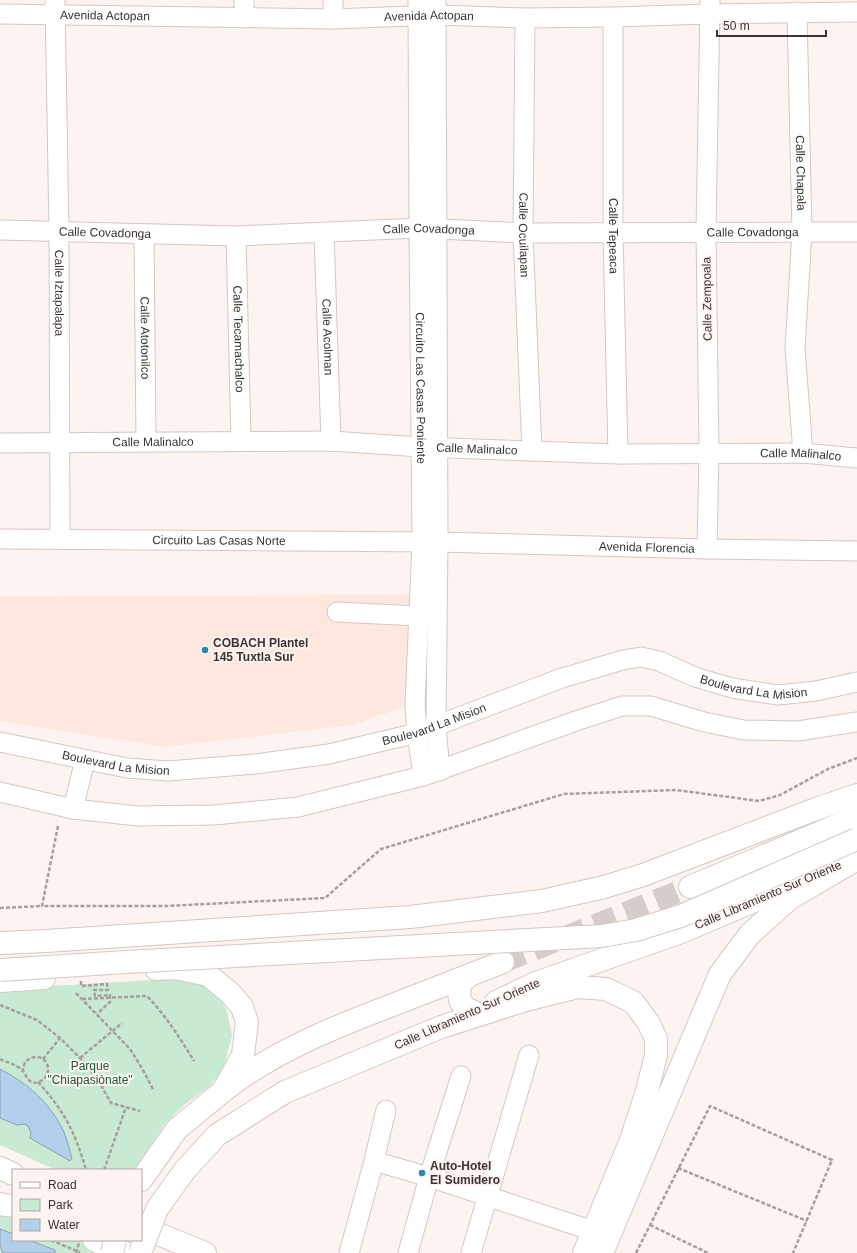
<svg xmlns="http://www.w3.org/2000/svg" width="857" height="1253" font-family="Arial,sans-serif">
  <rect width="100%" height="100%" fill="#fdf4f1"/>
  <path fill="#fee7df" d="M411,595l-2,110 -57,20 -188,22 -164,-26v-125z"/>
  <g fill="#c8ead3">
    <path d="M185,978l31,12 11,21 5,24 -8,32 -14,19 -26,19 -20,20 -29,45h-79l-56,-25v-156z"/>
    <path d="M0,1211l13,4v25h62l25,10v3h-100z"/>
  </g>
  <g fill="#b2cfeb" stroke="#8ea0b3">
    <path d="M0,1069c27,14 48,32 62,59 5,9 7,21 10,30l-2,3 -40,-23 1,-5 -3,-7 -3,-2 -8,1 -17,-7z"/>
    <path d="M0,1229l13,5v6h16l26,10v3h-52l-3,-7z"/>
  </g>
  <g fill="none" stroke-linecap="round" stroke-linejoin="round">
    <path stroke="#d6cdcb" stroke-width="22" stroke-dasharray="22 11" stroke-linecap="butt" d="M503,962l187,-75"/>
    <g stroke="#d5c7c2" stroke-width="21">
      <g id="minor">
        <path id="s1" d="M55,0l4,232 1,307"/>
        <path d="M244,0v18"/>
        <path d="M333,0v19"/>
        <path id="s2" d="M418,0l1,228 3,314 -7,163 2,28 6,43"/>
        <path d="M436,0l2,542 -2,184 4,45"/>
        <path id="s3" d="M797,12l5,220 -7,116 8,105"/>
        <path id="s4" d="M0,14l333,5 104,-4 88,3 88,-1 97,-3 147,-2"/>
        <path id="s5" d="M613,17v216l5,221"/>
        <path id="s6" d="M525,18l-2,215 9,218"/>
        <path id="s7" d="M0,230l236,6 183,-8 104,5 334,-1"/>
        <path id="s8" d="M324,233l7,208"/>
        <path id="s9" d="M144,234l2,207"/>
        <path id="s10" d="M236,236l5,205"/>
        <path id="s11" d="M0,443l331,-2 90,6 111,4 86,3 185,-1 54,5"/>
        <path id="s12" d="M0,539l438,3 269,7 150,2"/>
        <path d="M707,549l2,-96 -3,-221 4,-232"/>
        <path d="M337,612l81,4"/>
        <path id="s13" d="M0,742l127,26 41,3 87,-7 74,-10 88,-21 145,-55 61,-18 18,-3 18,4 36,16 37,11 46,7 38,-4 41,-9"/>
        <path d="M0,792l73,17 65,7 76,-1 84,-8 125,-31 153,-55 46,-15h29l53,16 40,8 54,1 59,-9"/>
        <path d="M73,809l12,-49"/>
        <path d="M374,1161l12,-51"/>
        <path d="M349,1253l25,-92 55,16 164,54"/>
        <path d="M408,1253l21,-76 32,-101"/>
        <path d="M471,1253l58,-198"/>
      </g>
    </g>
    <g stroke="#d5c7c2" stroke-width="24">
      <g id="major">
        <path d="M690,887l167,-70"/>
        <path d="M0,943l46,-2 364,-24 132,-16 62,-14 39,-12 173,-66 41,-14"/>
        <path d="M470,975c-2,2 -5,4 -7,6 -5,6 -5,18 0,24 3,4 7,5 11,7"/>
        <path d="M496,1002l40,-19 145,-51 118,-50"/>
        <path d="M223,1091c50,-39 109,-63 167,-85 38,-15 75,-29 113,-44"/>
        <path d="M0,1168l13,6"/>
        <path d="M141,1227l64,26"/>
        <path d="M94,1240l31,13"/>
        <path d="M602,1253l118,-279 30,-40 39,-35 68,-40"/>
      </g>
    </g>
    <g stroke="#d5c7c2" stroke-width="24">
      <g id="highway">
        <path d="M0,981l44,-3"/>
        <path d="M141,1180l36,-51 46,-38 20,-36 4,-33 -5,-15 -12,-14 -22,-18 -32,-7 -20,1"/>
        <path d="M0,1204l13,2"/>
        <path d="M157,1209l28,-39 32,-35 68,-43 156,-65 88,-28 49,-12 28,2 27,13 15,20 8,17v16l-9,36 -16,49 -47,113"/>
      </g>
    </g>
    <g stroke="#a79f9d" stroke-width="2.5" stroke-dasharray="4 2" stroke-linecap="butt">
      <path d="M58,826l-16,80h124l159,-8 56,-49 183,-55 112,-4 83,11 21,-6 48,-26 29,-11"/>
      <path d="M0,908l42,-2"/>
      <path d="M81,981v5l26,-2 1,6h-14l1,6 15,-1v7l-13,12"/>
      <path d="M76,993l54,56 13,21 11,21"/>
      <path d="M82,999l65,-3c19,20 33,42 47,65"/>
      <path d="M0,1005l37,15 23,18 20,20 17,20 14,25 29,8"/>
      <path d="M80,1058l42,-35"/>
      <path d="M0,1059c6,3 17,6 22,11 5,5 6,17 19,11 11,-6 9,-24 -5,-24 -8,0 -13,6 -13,14"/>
      <path d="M43,1059l17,-21"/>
      <path d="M38,1082c27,30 37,50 48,88"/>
      <path d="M678,1168l129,53"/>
      <path d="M104,1170l22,-63"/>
      <path d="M650,1225l58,28"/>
      <path d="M51,1240l28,12v1"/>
      <path d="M636,1253l74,-147 122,54 -39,93"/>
    </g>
    <use href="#minor" stroke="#fff" stroke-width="19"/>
    <use href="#major" stroke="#fff" stroke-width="22"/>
    <use href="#highway" stroke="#fff" stroke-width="22"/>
    <g stroke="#d5c7c2" stroke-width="24" stroke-linecap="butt">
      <path id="major-bridge" d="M0,970l126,-8 476,-26 34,-6 45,-14 176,-77"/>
    </g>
    <g stroke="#d5c7c2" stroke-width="24" stroke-linecap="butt">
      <g id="highway-bridge">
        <path d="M112,1253l3,-13"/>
        <path d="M140,1253l17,-44"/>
      </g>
    </g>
    <path stroke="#a79f9d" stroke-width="2.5" stroke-dasharray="4 2" stroke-linecap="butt" d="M76,1253l4,-13"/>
    <use href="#major-bridge" stroke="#fff" stroke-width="22"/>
    <use href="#highway-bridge" stroke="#fff" stroke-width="22"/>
  </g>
  <g fill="#2988b3" stroke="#fdf4f1" stroke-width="1.5">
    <circle cx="205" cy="650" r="4"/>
    <circle cx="422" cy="1173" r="4"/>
  </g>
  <g text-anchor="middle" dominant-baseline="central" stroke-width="4" stroke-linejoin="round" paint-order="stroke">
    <g font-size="12" fill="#393331" stroke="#fdf4f1">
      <text stroke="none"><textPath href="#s4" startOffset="105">Avenida Actopan</textPath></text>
      <text stroke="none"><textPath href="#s4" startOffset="429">Avenida Actopan</textPath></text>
      <text stroke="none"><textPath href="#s3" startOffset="161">Calle Chapala</textPath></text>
      <text stroke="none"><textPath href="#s7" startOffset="429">Calle Covadonga</textPath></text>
      <text stroke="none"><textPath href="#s7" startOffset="753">Calle Covadonga</textPath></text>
      <text stroke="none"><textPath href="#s7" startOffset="105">Calle Covadonga</textPath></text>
      <text stroke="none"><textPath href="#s6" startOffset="217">Calle Ocuilapan</textPath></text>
      <text stroke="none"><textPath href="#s5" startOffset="219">Calle Tepeaca</textPath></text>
      <text stroke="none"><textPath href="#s1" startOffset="293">Calle Iztapalapa</textPath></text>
      <text transform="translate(707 299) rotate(-91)">Calle Zempoala</text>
      <text stroke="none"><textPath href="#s8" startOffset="104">Calle Acolman</textPath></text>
      <text stroke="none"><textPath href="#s9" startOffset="104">Calle Atotonilco</textPath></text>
      <text stroke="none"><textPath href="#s10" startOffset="103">Calle Tecamachalco</textPath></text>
      <text stroke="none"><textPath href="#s2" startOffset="388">Circuito Las Casas Poniente</textPath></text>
      <text stroke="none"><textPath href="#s11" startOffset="153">Calle Malinalco</textPath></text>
      <text stroke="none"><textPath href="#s11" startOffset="477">Calle Malinalco</textPath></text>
      <text stroke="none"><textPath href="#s11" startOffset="801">Calle Malinalco</textPath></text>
      <text stroke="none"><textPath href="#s12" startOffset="219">Circuito Las Casas Norte</textPath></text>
      <text stroke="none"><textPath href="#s12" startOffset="647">Avenida Florencia</textPath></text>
      <text stroke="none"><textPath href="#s13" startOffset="778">Boulevard La Mision</textPath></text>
      <text stroke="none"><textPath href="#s13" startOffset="442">Boulevard La Mision</textPath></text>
      <text stroke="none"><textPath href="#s13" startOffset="118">Boulevard La Mision</textPath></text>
      <text transform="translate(768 895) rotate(-23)">Calle Libramiento Sur Oriente</text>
      <text transform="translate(467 1014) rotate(-24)">Calle Libramiento Sur Oriente</text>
    </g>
    <g font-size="12" font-weight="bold" fill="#393331" stroke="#fdf4f1" text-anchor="start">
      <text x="213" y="643">COBACH Plantel<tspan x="213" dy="14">145 Tuxtla Sur</tspan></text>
      <text x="430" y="1166">Auto-Hotel<tspan x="430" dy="14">El Sumidero</tspan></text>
    </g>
    <g font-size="12" fill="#1d5737" stroke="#fdf4f1">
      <text x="90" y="1066">Parque<tspan x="90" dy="14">"Chiapasiónate"</tspan></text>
    </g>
  </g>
  <rect x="12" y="1169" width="130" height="72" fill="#fdf4f1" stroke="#afa7a4"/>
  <rect x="20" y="1182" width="20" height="6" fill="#ffffff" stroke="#afa7a4"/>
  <text x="48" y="1189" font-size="12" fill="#393331">Road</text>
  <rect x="20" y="1199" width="20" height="12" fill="#c8ead3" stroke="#afa7a4"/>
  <text x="48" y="1209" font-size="12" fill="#393331">Park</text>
  <rect x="20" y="1219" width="20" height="12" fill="#b2cfeb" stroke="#afa7a4"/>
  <text x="48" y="1229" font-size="12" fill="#393331">Water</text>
  <path d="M717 30v6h109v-6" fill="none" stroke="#393331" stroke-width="2"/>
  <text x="723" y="30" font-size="12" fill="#393331" stroke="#fdf4f1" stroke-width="3" paint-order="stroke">50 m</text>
</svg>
